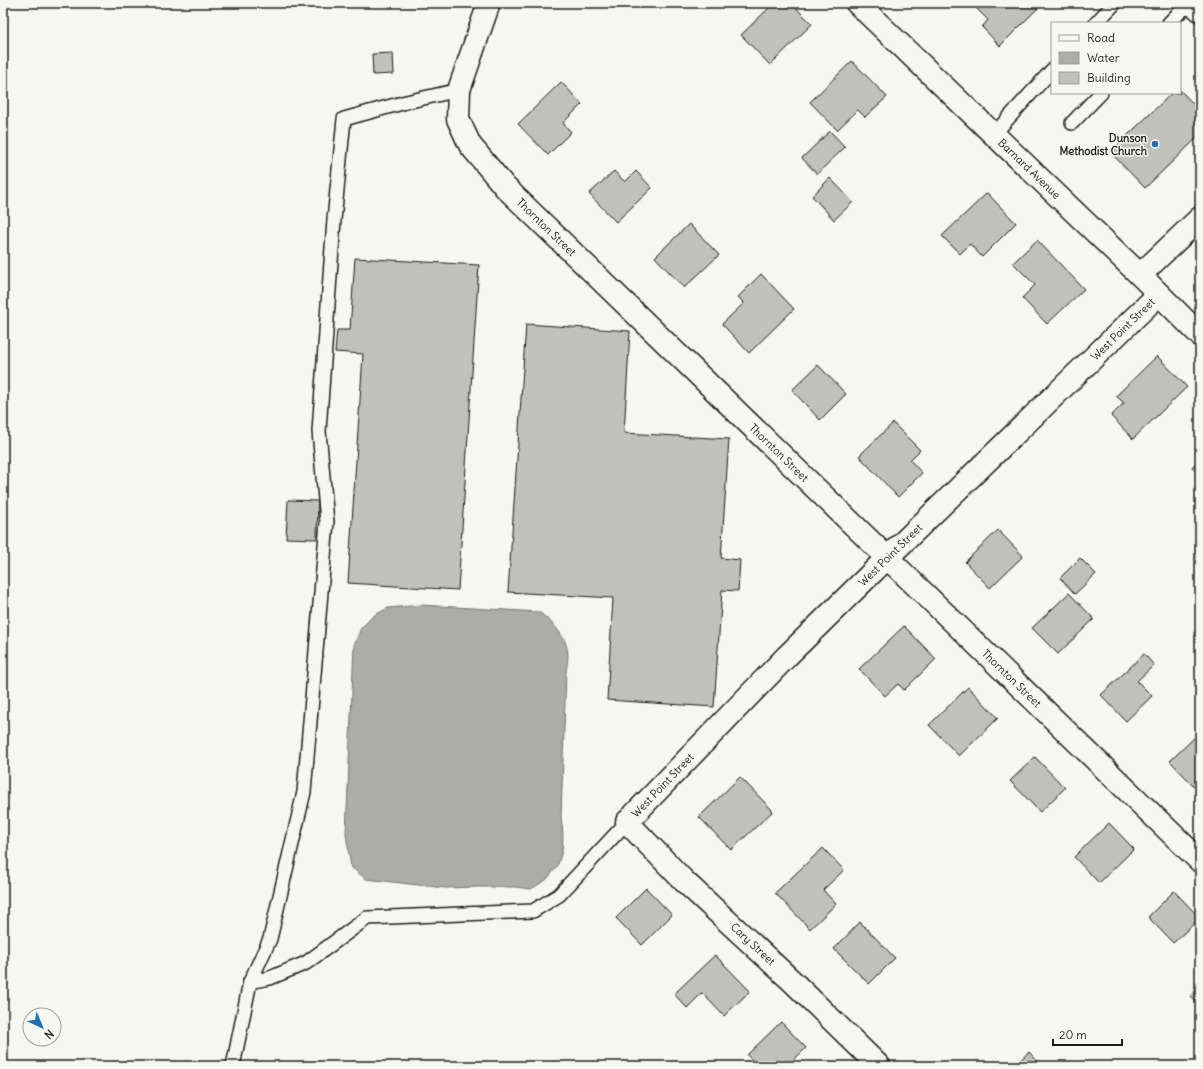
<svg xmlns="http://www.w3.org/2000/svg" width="1203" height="1069" font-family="Delius,sans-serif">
  <rect width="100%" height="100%" fill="#f6f6f2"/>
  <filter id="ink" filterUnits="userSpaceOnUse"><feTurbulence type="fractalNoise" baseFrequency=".025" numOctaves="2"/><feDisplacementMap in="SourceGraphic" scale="8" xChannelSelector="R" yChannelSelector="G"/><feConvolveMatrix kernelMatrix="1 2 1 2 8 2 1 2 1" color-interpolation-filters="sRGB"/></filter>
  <g filter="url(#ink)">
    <path fill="#acaca9" stroke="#727271" d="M421,605l118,7c14,11 28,24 29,43 0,5 -1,11 -2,16l-5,146 2,17 -1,17 -5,16 -11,13 -15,9 -16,-2h-36l-34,1 -79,-9 -15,-12 -5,-33 8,-189 7,-17 12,-12 15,-8z"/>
    <g fill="#c0c0bd" stroke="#1c1c1c">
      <path d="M774,3h17l21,21 -42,41 -29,-30z"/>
      <path d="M971,3h72l-43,43 -18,-19 6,-7z"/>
      <path d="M393,53l1,21 -21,1 -1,-21z"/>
      <path d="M852,61l35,36 -22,20 -7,-7 -21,20 -27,-28z"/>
      <path d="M561,82l21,22 -19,19 8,9 -23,23 -30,-31z"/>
      <path d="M1180,90l20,21v24l-55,53 -35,-36 62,-59h8z"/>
      <path d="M830,131l15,16 -28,27 -15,-16z"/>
      <path d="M614,171l11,11 11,-11 16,17 -36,34 -27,-28z"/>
      <path d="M830,178l23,24 -19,18 -22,-24z"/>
      <path d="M987,193l29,30 -34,34 -12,-13 -10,10 -18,-18z"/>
      <path d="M689,224l30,31 -35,33 -29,-31z"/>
      <path d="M1037,240l47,49 -37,35 -25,-26 13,-13 -22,-22z"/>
      <path d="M355,258l124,7 -21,325 -110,-7 15,-229 -28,-2 2,-22h13z"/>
      <path d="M761,274l33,35 -45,44 -27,-29 22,-21 -6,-6z"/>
      <path d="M526,324l104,7 -6,102 105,6 -8,119 19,2 -2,31 -16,-1 -8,117 -107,-7 6,-102 -105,-6z"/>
      <path d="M1157,356l30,31 -54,52 -22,-23 13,-13 -8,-7z"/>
      <path d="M818,365l28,29 -26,26 -28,-30z"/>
      <path d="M893,423l27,27 -10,10 12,13 -24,24 -39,-41z"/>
      <path d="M1200,459v17l-8,-9z"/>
      <path d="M288,500l30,1 -1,38 -31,-1z"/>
      <path d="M998,530l25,26 -33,32 -25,-26z"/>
      <path d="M1080,558l16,16 -21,20 -15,-16z"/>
      <path d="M1069,593l25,26 -36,35 -26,-26z"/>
      <path d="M904,626l32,33 -32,31 -6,-6 -13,12 -26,-27z"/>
      <path d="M1144,654l10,11 -17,16 15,15 -26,25 -25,-26z"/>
      <path d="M968,687l30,31 -39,38 -30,-31z"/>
      <path d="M1195,737l5,5v38l-6,6 -24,-25z"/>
      <path d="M1035,757l30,31 -25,24 -30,-31z"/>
      <path d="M740,777l33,34 -42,39 -32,-33z"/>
      <path d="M1109,823l25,26 -35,34 -25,-26z"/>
      <path d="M823,848l21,22 -21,20 13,14 -26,25 -35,-36z"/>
      <path d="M646,888l26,27 -30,30 -26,-27z"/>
      <path d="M1174,891l26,27 -27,25 -25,-26z"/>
      <path d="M860,922l35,36 -26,26 -35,-35z"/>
      <path d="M715,955l35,36 -26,25 -22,-23 -15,15 -13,-14z"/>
      <path d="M1200,985v21l-10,-11z"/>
      <path d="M781,1022l25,26 -19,18h-29l-11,-11z"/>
      <path d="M1029,1052l13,14h-28z"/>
    </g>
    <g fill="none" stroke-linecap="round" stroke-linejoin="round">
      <g stroke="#1c1c1c" stroke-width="16">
        <g id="service">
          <path d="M1096,23l19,-20"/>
          <path d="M1169,23l15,-15 8,1 8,7"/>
          <path d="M1072,123l29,-30"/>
          <path d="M994,134l58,-64"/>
          <path d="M250,982l20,-4 36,-15 61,-45 166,-7 26,-16 68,-73"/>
          <path d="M233,1066l17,-84 20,-43 34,-147 23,-270 -8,-91 15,-211 10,-101 62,-17 53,-12"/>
        </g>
      </g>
      <g stroke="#1c1c1c" stroke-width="25">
        <g id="minor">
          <path id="s1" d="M489,3l-30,87 -1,29 12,26 35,42 695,674"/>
          <path id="s2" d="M857,3l283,272 60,60"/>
          <path d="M1140,275l60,-57"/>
          <path id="s3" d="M879,1066l-86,-84 -109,-101 -57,-59 160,-166 101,-99 271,-263"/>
        </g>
      </g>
      <use href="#service" stroke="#f6f6f2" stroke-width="13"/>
      <use href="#minor" stroke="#f6f6f2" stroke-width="22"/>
    </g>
  </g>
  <circle fill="#1f6fb2" stroke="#f6f6f2" stroke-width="1.5" cx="1155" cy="144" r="4"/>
  <g text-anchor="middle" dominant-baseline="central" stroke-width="3" stroke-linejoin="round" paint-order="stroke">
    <g font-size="11" font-weight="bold" fill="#1c1c1c" stroke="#f6f6f2" text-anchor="end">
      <text x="1147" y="138">Dunson<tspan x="1147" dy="13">Methodist Church</tspan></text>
    </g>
    <g font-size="11" fill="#1c1c1c" stroke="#f6f6f2">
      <text stroke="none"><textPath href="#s2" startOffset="239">Barnard Avenue</textPath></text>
      <text stroke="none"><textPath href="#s1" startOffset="262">Thornton Street</textPath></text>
      <text stroke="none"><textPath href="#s3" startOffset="1050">West Point Street</textPath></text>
      <text stroke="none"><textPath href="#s1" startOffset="586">Thornton Street</textPath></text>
      <text stroke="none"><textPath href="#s3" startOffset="726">West Point Street</textPath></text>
      <text stroke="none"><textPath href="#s1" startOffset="910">Thornton Street</textPath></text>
      <text stroke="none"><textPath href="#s3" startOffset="402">West Point Street</textPath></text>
      <text transform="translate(753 944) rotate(43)">Cary Street</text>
    </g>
  </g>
  <rect width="1203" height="1069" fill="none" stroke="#f6f6f2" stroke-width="16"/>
  <rect x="8" y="8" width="1187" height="1053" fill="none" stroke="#1c1c1c" stroke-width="1.5" filter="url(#ink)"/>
  <rect x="1051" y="22" width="130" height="72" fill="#f6f6f2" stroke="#9f9f9c"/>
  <rect x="1059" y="35" width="20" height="6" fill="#f6f6f2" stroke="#9f9f9c"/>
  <text x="1087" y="42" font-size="12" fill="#1c1c1c">Road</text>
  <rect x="1059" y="52" width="20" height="12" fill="#acaca9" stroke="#9f9f9c"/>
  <text x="1087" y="62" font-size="12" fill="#1c1c1c">Water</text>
  <rect x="1059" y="72" width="20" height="12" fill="#c0c0bd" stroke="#9f9f9c"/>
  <text x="1087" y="82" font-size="12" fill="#1c1c1c">Building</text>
  <g transform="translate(42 1027) rotate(136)"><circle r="19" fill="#f6f6f2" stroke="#9f9f9c"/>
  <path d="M0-3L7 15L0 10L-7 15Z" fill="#1f6fb2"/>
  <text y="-6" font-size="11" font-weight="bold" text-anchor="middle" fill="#1c1c1c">N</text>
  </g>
  <path d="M1053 1039v6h69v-6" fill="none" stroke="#1c1c1c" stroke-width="2"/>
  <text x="1059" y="1039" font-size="12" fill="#1c1c1c" stroke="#f6f6f2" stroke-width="3" paint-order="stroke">20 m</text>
</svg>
